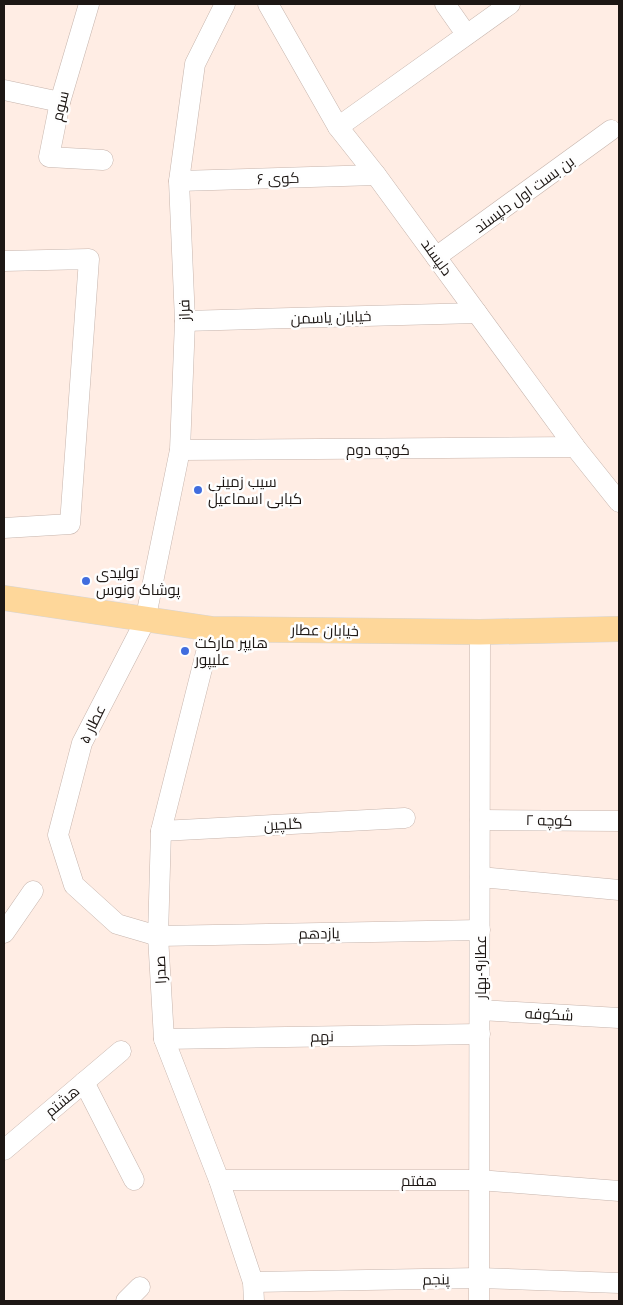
<svg xmlns="http://www.w3.org/2000/svg" width="623" height="1305" font-family="'PT Sans',Cairo,sans-serif">
  <rect width="100%" height="100%" fill="#ffede4"/>
  <g fill="none" stroke-linecap="round" stroke-linejoin="round">
    <g stroke="#c7b5ad" stroke-width="21">
      <g id="minor">
        <path d="M89,4l-29,98 -11,55 54,3"/>
        <path d="M225,4l-30,60 -16,117 6,140 -5,129 -35,171 -63,122 -24,92 16,50 43,39 41,12 322,-6"/>
        <path d="M268,4l70,123 38,48 199,272 44,55"/>
        <path d="M445,4l21,30"/>
        <path d="M4,90l56,12"/>
        <path d="M338,127l172,-123"/>
        <path d="M179,181l197,-6"/>
        <path d="M436,257l175,-127"/>
        <path d="M4,261l85,-2 -19,265 -66,4"/>
        <path d="M185,321l292,-8"/>
        <path d="M180,450l395,-3"/>
        <path d="M212,629l-51,202 -3,105 6,103 55,141 34,102 1,19"/>
        <path d="M480,820l139,1"/>
        <path d="M161,831l244,-13"/>
        <path d="M480,877l139,13"/>
        <path d="M4,933l29,-42"/>
        <path d="M480,1010l139,8"/>
        <path d="M164,1039l316,-5"/>
        <path d="M84,1082l50,98"/>
        <path d="M4,1150l117,-99"/>
        <path d="M219,1180h260l140,11"/>
        <path d="M253,1282l226,-4 140,5"/>
        <path d="M126,1301l14,-14"/>
        <path d="M479,1301l1,-669"/>
      </g>
    </g>
    <g stroke="#d6d5d5" stroke-width="26">
      <path id="major" d="M4,598l208,31 268,3 139,-3"/>
    </g>
    <use href="#minor" stroke="#fff" stroke-width="20"/>
    <use href="#major" stroke="#fed79a" stroke-width="25"/>
  </g>
  <g fill="#416dde" stroke="#fefefe" stroke-width="2">
    <circle cx="198" cy="490" r="5"/>
    <circle cx="86" cy="581" r="5"/>
    <circle cx="185" cy="651" r="5"/>
  </g>
  <g text-anchor="middle" dominant-baseline="central" stroke-width="5" stroke-linejoin="round" paint-order="stroke">
    <g font-size="15" fill="#1d1714" stroke="#fefefe">
      <text transform="translate(60 106) rotate(-76)">سوم</text>
      <text transform="translate(278 178) rotate(-2)">کوی ۶</text>
      <text transform="translate(524 194) rotate(-36)">بن بست اول دلپسند</text>
      <text transform="translate(437 257) rotate(54)">دلپسند</text>
      <text transform="translate(184 310) rotate(-92)">فراز</text>
      <text transform="translate(331 317) rotate(-2)">خیابان یاسمن</text>
      <text x="378" y="449">کوچه دوم</text>
      <text transform="translate(325 630) rotate(1)">خیابان عطار</text>
      <text transform="translate(92 724) rotate(-64)">عطار ۵</text>
      <text transform="translate(549 820) rotate(1)">کوچه ۲</text>
      <text transform="translate(283 824) rotate(-3)">گلچین</text>
      <text transform="translate(319 933) rotate(-1)">یازدهم</text>
      <text transform="translate(480 967) rotate(-90)">عطار۹-بهار</text>
      <text transform="translate(160 970) rotate(-93)">صدرا</text>
      <text transform="translate(549 1014) rotate(3)">شکوفه</text>
      <text transform="translate(322 1036) rotate(-1)">نهم</text>
      <text transform="translate(62 1101) rotate(-40)">هشتم</text>
      <text x="419" y="1180">هفتم</text>
      <text transform="translate(436 1279) rotate(-1)">پنجم</text>
    </g>
    <g font-size="15" fill="#1d1714" stroke="#fefefe" text-anchor="start">
      <text x="208" y="481">سیب زمینی<tspan x="208" dy="17">کبابی اسماعیل</tspan></text>
      <text x="96" y="572">تولیدی<tspan x="96" dy="17">پوشاک ونوس</tspan></text>
      <text x="195" y="642">هایپر مارکت<tspan x="195" dy="17">علیپور</tspan></text>
    </g>
  </g>
  <rect width="623" height="1305" fill="none" stroke="#1d1714" stroke-width="10"/>
</svg>
